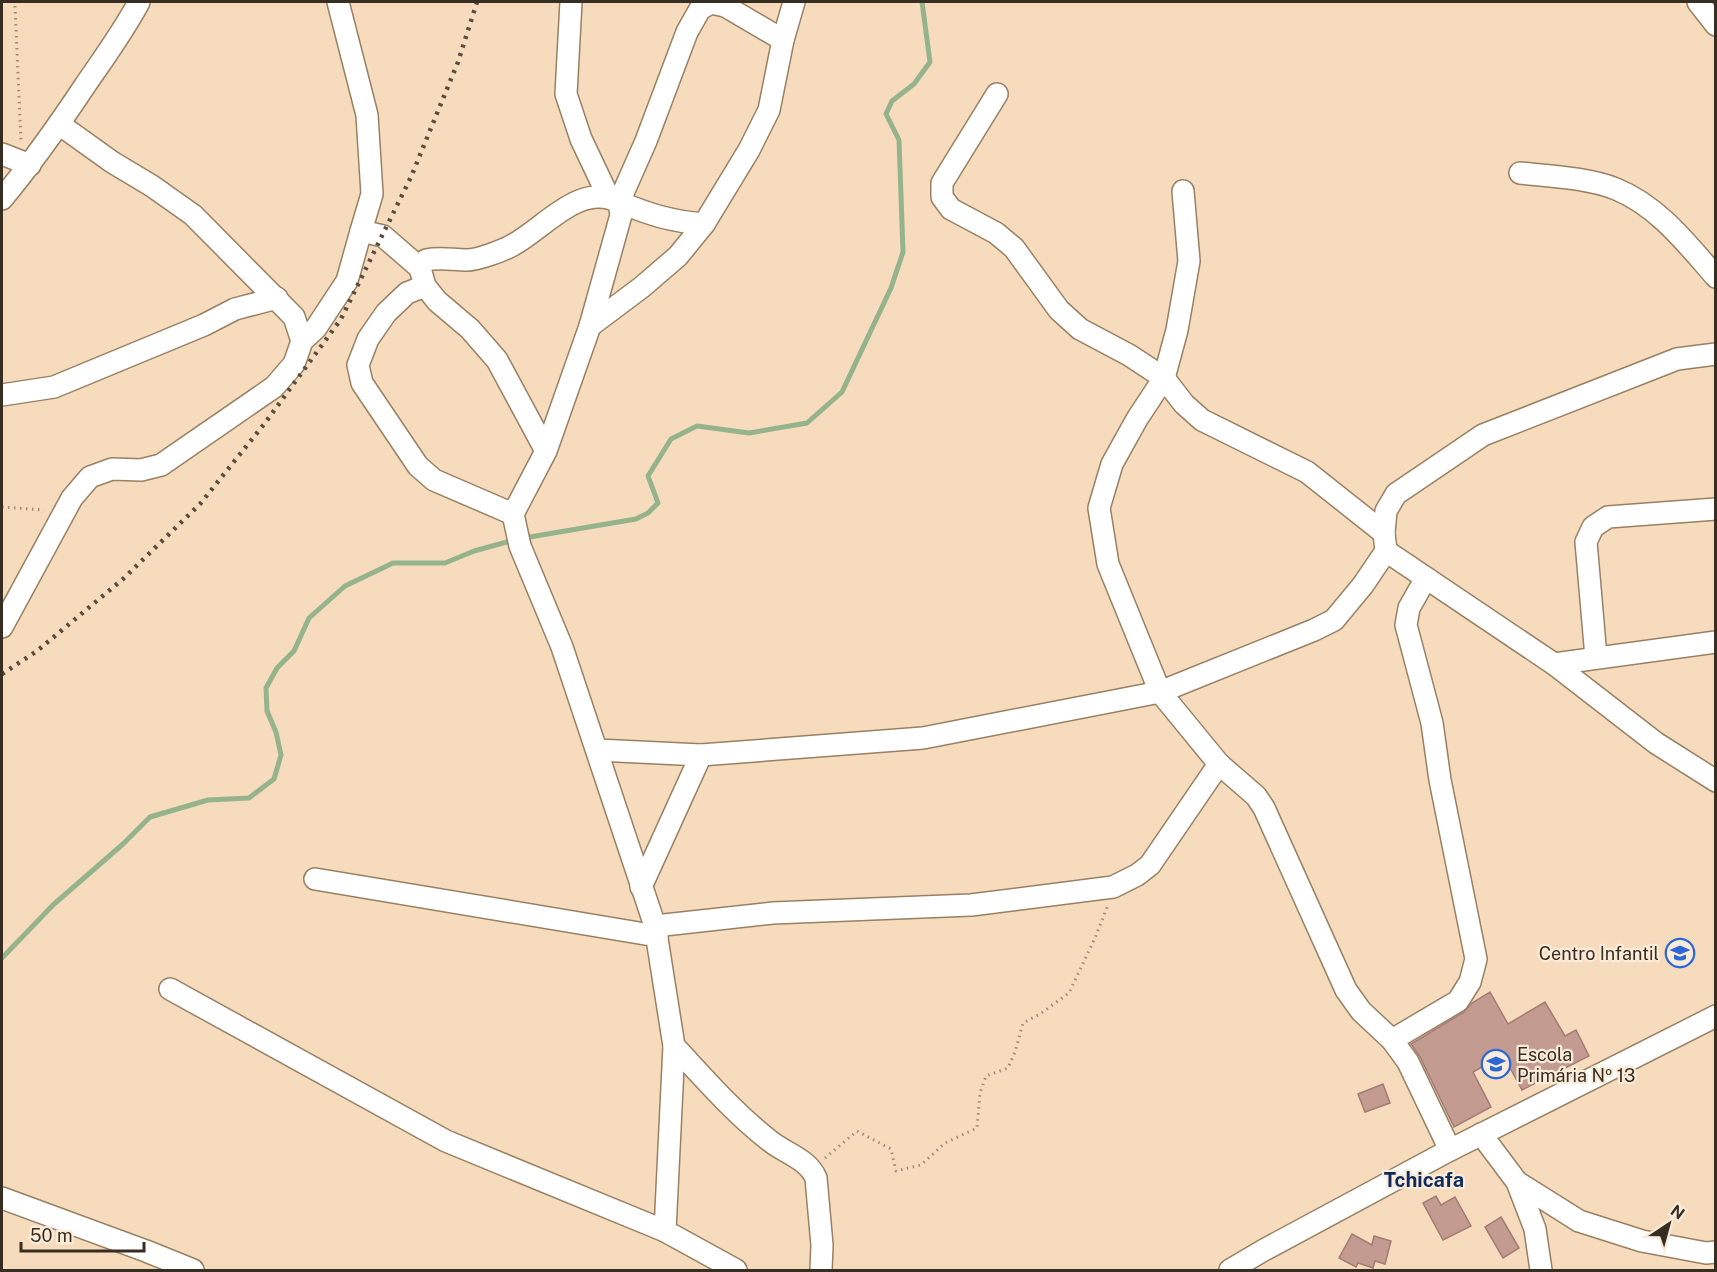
<svg xmlns="http://www.w3.org/2000/svg" width="1717" height="1272" font-family="'Public Sans',sans-serif">
  <rect width="100%" height="100%" fill="#f7dbbd"/>
  <g fill="none" stroke-linecap="round" stroke-linejoin="round">
    <g stroke="#96b48c" stroke-width="5">
      <path d="M524,538l112,-19 12,-6 10,-10 -10,-27 23,-37 26,-13 52,7 58,-10 35,-31 49,-104 12,-36 -4,-112 -13,-26 6,-13 22,-17 16,-22 -8,-60"/>
      <path d="M2,958l51,-53 70,-61 27,-27 58,-17 41,-2 25,-19 7,-24 -5,-23 -9,-21 -1,-23 11,-20 17,-17 15,-33 36,-32 48,-23h52l29,-12 40,-11"/>
    </g>
  </g>
  <g fill="#c39b90" stroke="#a37d73" stroke-width="1.5">
    <path d="M1490,992l18,32 37,-22 20,34 11,-6 13,26 -67,34 -19,-35 -30,17 18,35 -37,20 -34,-70 -9,-13 53,-32 8,-9z"/>
    <path d="M1383,1084l7,19 -25,9 -7,-18z"/>
    <path d="M1436,1196l5,9 14,-8 16,29 -28,14 -20,-37z"/>
    <path d="M1501,1217l18,31 -16,10 -18,-31z"/>
    <path d="M1352,1234l20,11 2,-9 17,5 -6,23 -10,-3 -2,7 -15,-5 -2,4 -17,-9z"/>
  </g>
  <g fill="none" stroke-linecap="round" stroke-linejoin="round">
    <g stroke="#988064" stroke-width="24">
      <g id="minor">
        <path d="M338,2l29,113 5,79 -11,37 22,5 37,32"/>
        <path d="M571,2l-5,92 15,45 27,57"/>
        <path d="M1698,2l18,23"/>
        <path d="M997,94l-55,89v14l9,12 45,24 18,15 45,62 21,19 49,26 35,23 20,26 18,16 105,52 77,61"/>
        <path d="M59,124l53,38 40,24 41,29 101,102 8,24"/>
        <path d="M2,154l28,11"/>
        <path d="M1520,173c29,3 69,5 96,16 42,17 71,55 100,88"/>
        <path d="M2,199c30,-36 56,-73 82,-112 19,-28 39,-55 55,-85"/>
        <path d="M704,224c-34,-3 -53,-9 -85,-22l27,-61 41,-109 13,-23 11,-6 14,3 58,34"/>
        <path d="M425,286l-18,7 -21,20 -18,26 -10,26 4,18 56,83 16,14 79,34"/>
        <path d="M590,326l52,-39 36,-31 26,-32 45,-74 20,-40 14,-70 11,-38"/>
        <path d="M2,395l52,-8 150,-62 31,-16 42,-11"/>
        <path d="M546,451l-49,-91 -27,-31 -33,-28 -12,-15 -5,-18 6,-8c15,-3 26,0 41,0 10,0 35,-9 44,-14 32,-16 68,-65 108,-44l2,13 -31,111 -44,125 -33,63 7,32 42,101 93,279 19,120 -9,185"/>
        <path d="M1386,551l168,113 102,79 60,38"/>
        <path d="M2,627l70,-129 18,-21 22,-8 29,1 20,-5 113,-78 20,-23 8,-23 14,-13 31,-47 14,-50"/>
        <path d="M1596,657l-10,-115 7,-15 15,-10 108,-8"/>
        <path d="M1554,664l162,-22"/>
        <path d="M597,750l104,5 222,-17 237,-46 154,-62 20,-10 29,-35 23,-34 -2,-18 2,-22 10,-17 87,-59 194,-76 39,-5"/>
        <path d="M1219,764l37,32 8,12 82,182 15,21 31,29 16,22 42,88"/>
        <path d="M315,879l342,57"/>
        <path d="M641,887l60,-132"/>
        <path d="M655,926l118,-13 198,-8 142,-18 24,-12 13,-10 69,-101 -59,-72 -52,-128 -9,-56 13,-44 25,-45 27,-41 13,-48 12,-69 -6,-70"/>
        <path d="M170,989l276,152 219,90 71,39"/>
        <path d="M1392,1040l66,-39 12,-19 6,-23 -36,-179 -8,-57 -26,-98 3,-17 17,-30"/>
        <path d="M674,1046c31,33 60,67 96,95 15,12 38,18 46,37l6,67 -1,25"/>
        <path d="M1481,1134l36,48 62,39 63,20 64,12 10,-1"/>
        <path d="M1517,1182l18,47 6,41"/>
        <path d="M2,1198l144,53 47,19"/>
        <path d="M1230,1270l34,-20 186,-100 266,-134"/>
      </g>
    </g>
    <g stroke="#a18d77" stroke-width="3" stroke-dasharray="1.5 4.5" stroke-linecap="butt">
      <path d="M15,6l6,136"/>
      <path d="M2,507l42,3"/>
      <path d="M825,1158l32,-27 34,18 5,22 25,-6 24,-22 32,-15 3,-35 6,-17 22,-8 7,-16 8,-29 17,-9 29,-21 26,-55 13,-33"/>
    </g>
    <use href="#minor" stroke="#fff" stroke-width="21"/>
    <path stroke="#594c3d" stroke-width="4.5" stroke-dasharray="3 6" stroke-linecap="butt" d="M2,674l35,-23 86,-72 77,-75 65,-81 76,-104 70,-142 47,-115 19,-60"/>
  </g>
  <defs>
    <g id="school-ring" transform="scale(1.5)"><circle r="9.5" fill="#fbebd9" stroke="#2b68d5" stroke-width="1.5"/><path d="M0-5L7-2L0 1L-7-2ZM-4 1L0 2.5L4 1V4Q0 6-4 4Z" fill="#2b68d5"/></g>
  </defs>
  <g fill-rule="evenodd">
    <use href="#school-ring" x="1680" y="953"/>
    <use href="#school-ring" x="1496" y="1064"/>
  </g>
  <g text-anchor="middle" dominant-baseline="central" stroke-width="4.5" stroke-linejoin="round" paint-order="stroke">
    <g font-size="18" fill="#372d21" stroke="#fbebd9" text-anchor="end">
      <text x="1659" y="953">Centro Infantil</text>
      <text x="1517" y="1054" text-anchor="start">Escola<tspan x="1517" dy="21">Primária Nº 13</tspan></text>
    </g>
    <g font-size="20" font-weight="bold" fill="#0e2b5f" stroke="#fbebd9">
      <text x="1424" y="1180">Tchicafa</text>
    </g>
  </g>
  <rect width="1717" height="1272" fill="none" stroke="#372d21" stroke-width="6"/>
  <g transform="translate(1669 1224) rotate(36)" stroke="#fbebd9" stroke-width="4.5" paint-order="stroke">
  <path d="M0-4.5L10 22L0 15L-10 22Z" fill="#372d21"/>
  <text y="-9" font-size="16" font-weight="bold" text-anchor="middle" fill="#372d21">N</text>
  </g>
  <path d="M21 1242v9h123v-9" fill="none" stroke="#372d21" stroke-width="3"/>
  <text x="30" y="1242" font-size="18" fill="#372d21" stroke="#fbebd9" stroke-width="4.5" paint-order="stroke">50 m</text>
</svg>
